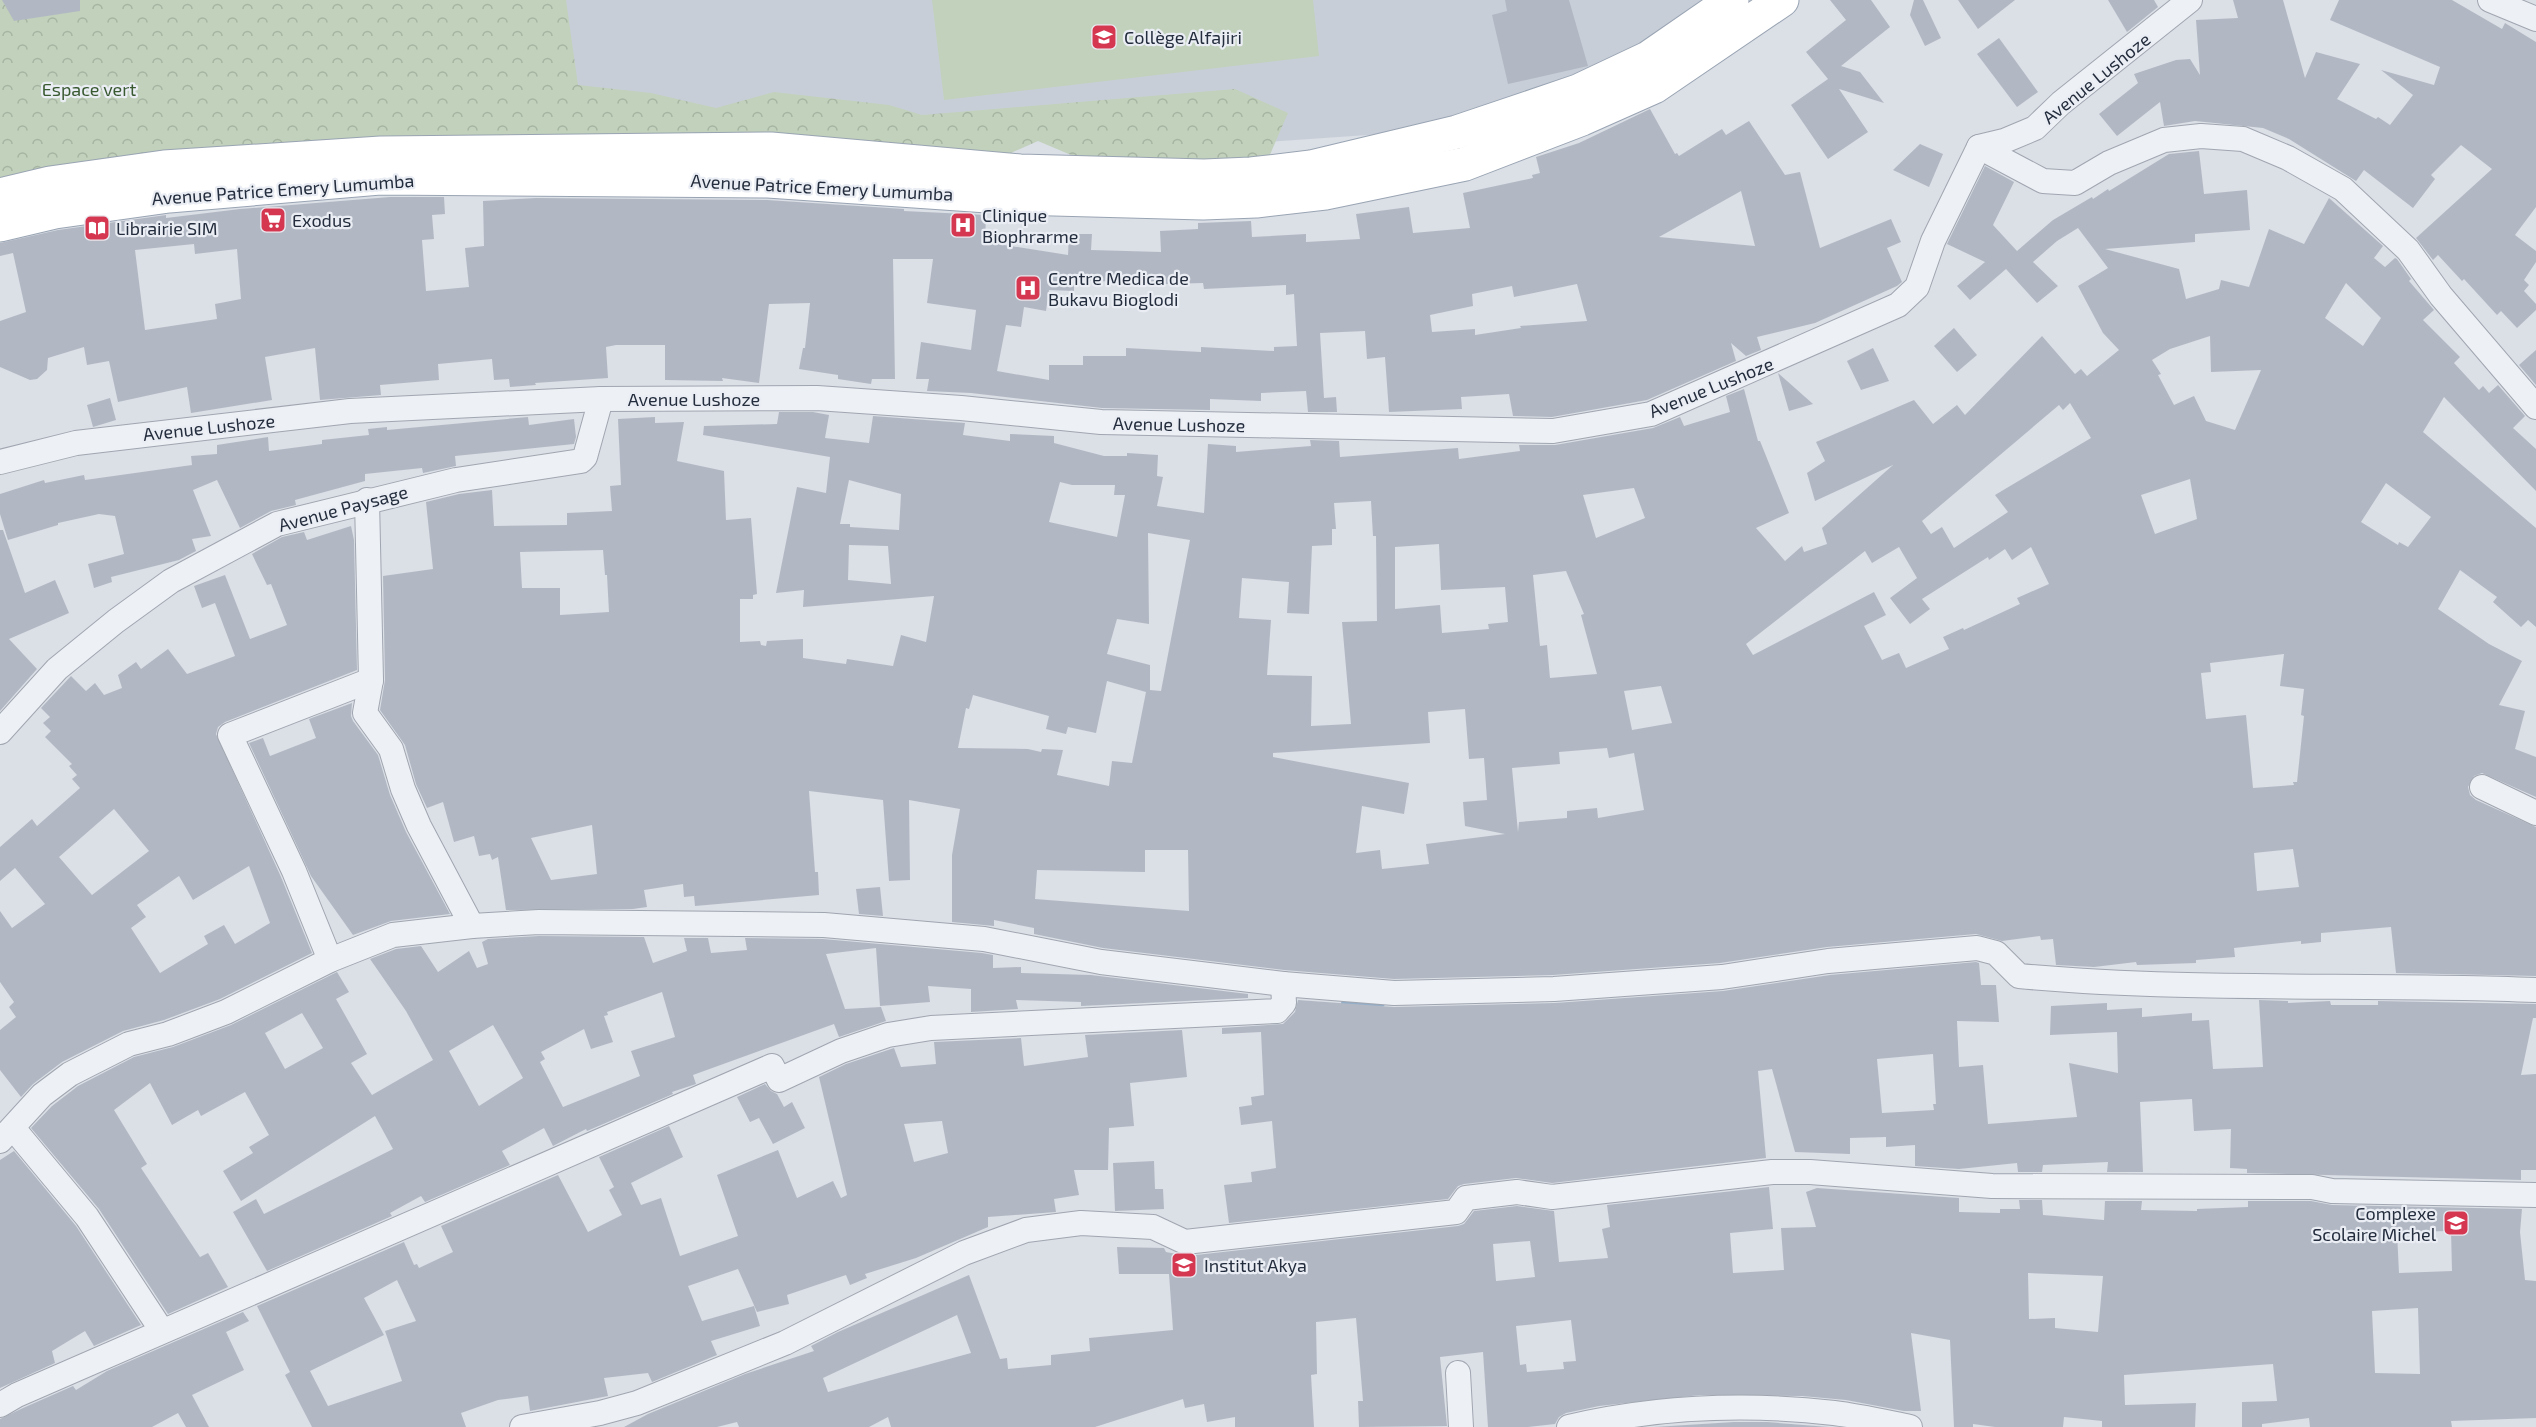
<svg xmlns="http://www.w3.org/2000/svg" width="2536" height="1427" font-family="'Exo 2',sans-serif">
  <defs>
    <pattern id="forest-crowns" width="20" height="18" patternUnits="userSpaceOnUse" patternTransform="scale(1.5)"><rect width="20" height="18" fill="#c1d1bb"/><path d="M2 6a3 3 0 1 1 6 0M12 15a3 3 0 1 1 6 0" fill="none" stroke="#a6b4a2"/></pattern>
  </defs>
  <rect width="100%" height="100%" fill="#dbdfe6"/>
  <path fill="#c8ced8" d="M555,0h1150l-112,75 -153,55 -203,14 -672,-25z"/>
  <path fill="#c1d1bb" d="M932,0h381l6,56 -375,44z"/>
  <path fill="url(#forest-crowns)" d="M0,0h566l12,85 73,8 65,15 58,-16 115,13 33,10 313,-26 53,24 -26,60 -146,1 -78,-33 -61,27 -977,27z"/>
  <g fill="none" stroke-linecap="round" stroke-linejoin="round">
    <path stroke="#93aec9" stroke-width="8" d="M1345,1004l36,-1"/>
  </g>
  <g fill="#b2b8c3" fill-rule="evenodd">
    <path d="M2,0h78v11l-66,10z"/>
    <path d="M1505,0h64l19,66 -80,18 -16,-69 15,-4z"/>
    <path d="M1830,0h41l19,27 -49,39 19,6 24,31 -45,-14 29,43 -40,27 -37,-54 37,-26 -22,-27 40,-32z"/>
    <path d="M1914,0h9l18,38 -16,8 -15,-31z"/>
    <path d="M1958,0h57l-37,29z"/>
    <path d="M2108,0h46l4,7 -31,25z"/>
    <path d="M2233,0h50l22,78 11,-26 44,12 -23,35 39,20 2,-2 12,8 23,-30 -32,-25 53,15 6,-18 -110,-47 9,-20h113l50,29 3,-6 31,19v165l-21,28 21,16v11l-12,18 5,5 -5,6 12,13v6l-19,18 -16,-17 -4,4 -33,-36 -2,2 -24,-26 -5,5 -17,-22 76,-69 -31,-24 -30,30 4,4 -22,29 -49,-38 -8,11 -67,-42 -26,-11 -68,-7 -31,5 -4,-24 -43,34 -18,-22 39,-31 -4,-9 42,-14 14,-1 10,16 -4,-55 42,-2z"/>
    <path d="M1999,38l39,54 -21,15 -40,-53z"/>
    <path d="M1650,109l25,45 2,-1 2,3 43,-27 4,6 23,-14 36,54 15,-3 20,76 71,-29 10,23 -14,6 15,34 -5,4 -82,37 -58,14 4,13 -15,6 -15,-13 5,18 -89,39 -95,17 -39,-1 -4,-22 -48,3 1,12 -73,3 -4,-55 -18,2 -2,-28 -45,2 4,65 12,-1 1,15h-29l-2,-21 -45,2v8l-51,-2v11l-108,-2 -131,-15 -44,-2 2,-12h-13l5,-37 50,8 5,-40 -49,-7 6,-44h-40l2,120h-23l-1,5 -33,-5v-4l-39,-6 4,-21h2l5,-45 -41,1 -10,79 -37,-5 1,3 -58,-1v-35h-49l-10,2 2,31 -73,5 1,2 -26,2 -1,-8 -15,1 -2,-21 -54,5 1,16 -59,5 1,10 -61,5 -5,-52 -50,9 7,43 -81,13 -4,-26 -69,15 -9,-41 -22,4 -3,-18 -36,11 -1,12 -10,9 -7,1 -30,-13v-46l26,-9 -13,-59 -13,3v-13l58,-13 108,-15v3l74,-9 150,-12h54l1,17 -13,1 2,24 -12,1 4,51 43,-4 -4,-39 19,-2 -1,-45 53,-3 231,2 137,9v2l82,4 -1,27 83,13 1,-21h23l-1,16 70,2 -1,-21 38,-2v-6l53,-2 1,16 54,-3v8l54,-3 -4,-25 53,-7 4,26 57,-5 -7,-35 70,-15 -1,-3 8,-2 -4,-16 43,-14zM1741,191l14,55 -96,-9zM194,244l1,10 42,-5 4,50 -26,5 2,15 -72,11 -10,-80zM1074,280l92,4 37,-1 1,6 82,-4v10l8,-1 3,52 -23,1v4l-73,-4v5l-75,-4v8h-43v9h-34v15l-52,-9 9,-46 15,2 3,-20 22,4 3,-21 25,1zM1577,284l10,37 -67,5 1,2 -46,7v-6l-43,3 -2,-17 43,-9 -1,-12 40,-8 2,11z"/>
    <path d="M1920,144l23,10 -14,33 -36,-17z"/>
    <path d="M2199,151l5,43 43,-4 3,40 -55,4v8l-90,7 74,20 7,30 33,-10 2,-9 28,7 20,-58 35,15 25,-46 54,48 -9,12 11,9 10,-9 2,1 14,20 -2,2 25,29 -11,10 37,37 -6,6 25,27 4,-4 6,7 9,-8 27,31 -12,12 23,21v42l-92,-94 -21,35 113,96v99l-8,-7 -7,7 -28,-25 4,-5 -37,-27 -22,39 51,35 33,17 -23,44 26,6 -10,38 21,8v40l-54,-24 -8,3 -6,11 2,8 6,5 60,27v149l-140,-3 -5,-46 -70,6v9l-20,2v-3l-67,7 1,9 -39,3v3l-59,2 -1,-3 -42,5 -38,-2 -3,-26 -12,1 -1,-4 -38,5 -26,-7 -149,13 -107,16 -167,12 -159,4 -110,-9 -181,-22 -69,-14v-6l-40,-8v6l-42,-4v-67l8,-46 -51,-9 1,80 -21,1 -6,-81 -74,-9 6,81h3l1,23 -124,11 -1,-10 -10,1 -1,-13 -39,6 3,17 -14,2 -127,1 -8,-53 -6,3 -2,-6 -11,2 -5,-20 -20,6 -11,-40 -16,6 -11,-24 -11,-39 -25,-35 5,-30 -2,-104 50,-7 -7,-67 33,-8 33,-4 2,36 73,-1v-12l45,-2 -2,-25 11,-1 -3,-66 37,-2v6l29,-1 -7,39 47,10 2,49 25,-2 6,76 -4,1v4h-13v43l20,-1 1,4 5,1 1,-5 36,-2v19l43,6 1,-5 46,7 8,-31 25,7 8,-46 -131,11 1,-17 -28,3 21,-106 29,6 4,-36 -127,-22 1,-9 73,-2 2,-12h34l16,3 -4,23 44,5 4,-27 92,7 -2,12 47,6v-7l44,2v7l50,13h23v-3l31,2 -1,21 6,1 -6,29 47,7 4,-69 28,2v6l75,-6 -1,-6 29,1 1,16 118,-9 1,11 61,-8 -1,-6h36l98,-17 27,-11 4,9 46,-14 -4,-16 18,-7 14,52h2l29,72 -33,15 29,33 17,-15 2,6 23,-8 -5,-16 71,-63 -78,36 -8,-28 18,-12 -9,-19 98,-42 19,24 24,-19 8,10 77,-79 33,38 6,-5 6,7 32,-26 -16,-17 -25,-47 30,-18 -30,-40 -21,13 -24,21 25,24 -21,17 -31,-34 -36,31 -13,-14 28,-24 -38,-18 38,-78 29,16 -21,43 24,26 36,-31 39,-23 1,2 15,-10 1,2 60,-37zM2346,283l35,35 -18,28 -38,-28zM2210,336l1,36 50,-2 -26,60 -29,-9 -12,-25 -20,9 -16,-30 3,-1 -9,-14 18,-11zM2070,403l21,35 -96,57 13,17 -54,36 -12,-21 -11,7 -9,-13 137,-116 4,5zM2190,479l7,40 -42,15 -14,-39zM849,480l52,14 -2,36 -49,-3v-3h-10zM1060,482l12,3h43l-1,10h11l-8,42 -68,-15zM2386,483l45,34 -23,30 -9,-5 -1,3 -37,-23zM1634,488l11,30 -49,20 -13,-43zM1371,501l2,35h3l1,85 -35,1 9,102 -40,2 1,-50 -45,-1 4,-55 -32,-2 3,-40 47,4 -2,31 22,1 3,-68 20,-1v-16h4l-2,-26zM1148,533l42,7 -29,151 -11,-1v-25l-43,-11 10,-35 32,5zM1439,544l2,46 64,-3 3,35 -20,2 1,5 -47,4 -2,-28 -45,4v-62zM849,545l39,1 3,38 -43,-4zM1899,547l18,31 -27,20 20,26 20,-15 -8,-10 66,-42 1,3 16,-11 7,11 19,-13 18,37 -32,14 3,6 -56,26 -1,-2 -20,9 6,12 -43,19 -7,-15 -17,7 -18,-34 22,-11 -12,-23 -121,63 -7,-11 119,-93 7,12zM603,550l2,25h2l2,37 -49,3v-27h-38l-2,-36zM1566,571l18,43 -3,1 16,59 -47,4 -3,-33 -7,1 -7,-71zM2284,654l-4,32 24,3 -3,26 3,1 -7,66h-4l1,3 -41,3 -7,-73 -40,4 -5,-46 10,-1 -1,-9zM1107,681l39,11 -14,71 -20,-2 -3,25 -52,-11 6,-25 -21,-1 -1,3 -13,-3 -70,-1 8,-40 3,1 4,-14 76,21 -3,13 20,5 2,-7 28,6zM1661,686l11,37 -40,7 -8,-39zM1465,709l4,50 15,-1 3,42 -24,2 2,24 40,8 -79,10 3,20 -47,5 -2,-19 -24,3 6,-47 42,8 5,-31 -136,-26v-4l157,-10 -2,-31zM1607,748l2,10 25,-5 10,57 -46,8 -1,-10 -30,3v7l-48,4 -1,10 -6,-64 48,-4 -1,-12zM592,825l5,49 -46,6 -20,-42zM2293,849l6,38 -42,4 -3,-38zM1145,850h43l1,61 -154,-12 2,-29 108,2z"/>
    <path d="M1954,328l23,27 -20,17 -23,-26z"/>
    <path d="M1873,348l16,33 -28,9 -14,-29z"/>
    <path d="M2536,350v35l-17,-20z"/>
    <path d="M1778,373l35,31 -24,7z"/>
    <path d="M110,398l6,22 -23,7 -6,-22z"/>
    <path d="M528,417l1,8 45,-6 2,18 -2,7 -119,12 1,10 -33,7 -1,-5 -57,6v7l-70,19 1,5 -25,6 -31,17 -23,-48 -24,10 18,46 -19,3 4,12 -17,9 -68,17 1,5 -18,6 -6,-24 36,-10 -9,-38 -16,-2 -41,9v2l-50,15 -8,-26v-20l44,-14 1,3 39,-8 1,5 107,-15 -1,-9 26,-2v-9l51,-8 1,14 53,-7v-4l47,-5 -1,-6 19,-2v3z"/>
    <path d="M351,526l3,14 3,130 -132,52 -7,5 -2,7 65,143 31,76 -92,46 -56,21 -41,11 -61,31 -29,22 -12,13 -21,-27v-40l16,-13 -7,-10 5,-5 -14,-20v-71l12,17 33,-24 -30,-36 -15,13v-34l32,-28 5,7 43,-38 -8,-9 5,-4 -8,-9 3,-2 -27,-27 6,-6 -8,-8 7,-6 -9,-9 30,-32 15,15 9,-8 9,12 18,-7 -4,-13 18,-13 5,7 27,-20 19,25 48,-18 -20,-53 -13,5 -8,-22 31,-11 25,64 37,-14 -16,-41 -4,1 -15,-31 30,-17 22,-5 3,8zM114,809l35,42 -57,44 -33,-38zM249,866l21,57 -35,21 -11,-19 -20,11 4,8 -48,29 -29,-45 15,-11 -9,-12 42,-29 14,24z"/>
    <path d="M0,530h3l22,63 30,-13 14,33 -60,26 28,30 -37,42z"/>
    <path d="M352,703l-1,13 2,5 25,34 12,40 16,37 44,82 -59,7 -38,14 -42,-59 -62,-133 14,-5 7,18 46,-18 -7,-19z"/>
    <path d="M880,887l3,29 -24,-2 -3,-25z"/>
    <path d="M539,936l105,1 9,26 34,-12 -3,-13h24l3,15 36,-3 -2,-12 78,1 159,14 11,2v13l28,-1v6l70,2 157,19v4l-167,8v-4l-65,-2 2,9 -47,3v-23l-43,-3 2,16 -50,4 -4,-58 -50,6 19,55 36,-2 5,14 -47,16 -5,-13 -141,51 3,9 -24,8 1,2 -86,37 -1,-2 -33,17 -9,-18 -42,23 8,14 -85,37 -4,-6 -31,17 2,3 -125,55 -34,-59 23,-13 8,15 129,-65 -18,-33 -134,85 -18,-30 30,-18 -4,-6 20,-12 -24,-43 -44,24 -3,-6 -26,15 -22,-42 -36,27 33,54 -6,4 59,89 8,-4 20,34 -60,27 -69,-105 -68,-81 21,-22 26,-20 56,-29 39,-10 58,-22 106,-53 12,20 -13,7 31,55 -16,9 21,32 61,-35 -27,-49 -36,-52 26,-10 25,-3 17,26 31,-21 8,17 11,-4 -6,-22 6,-3zM662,992l13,45 -44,14 9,25 -77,31 -23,-45 5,-3 -4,-7 43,-23 7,20 22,-7 -9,-26 4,-1 -1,-3zM302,1013l21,35 -38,21 -20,-36zM493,1025l30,53 -44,28 -30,-55z"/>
    <path d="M1976,962l3,1 2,22h15l3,37 -42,-1 2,46 24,-2 5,59 89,-7 -8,-54 49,10 -1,-41 -67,3 1,-29 56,-3v7l35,-2v9l50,-4v8l17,-1 4,49 50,-2 -4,-67 29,1v2l42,-2 1,4h47v-4l158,3v14h-3l-12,57 15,-1v96h-15v10l-274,-7v-4l-17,-1 1,-39 -37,2 -2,-32 -52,3 3,70h-36l1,-10 -65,3 -1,7h-24l-1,-9 -58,6 -44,-3v-21l-29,2v-10l-36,1v16l-55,-2 -23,-83 -14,2 8,87 -214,25 -36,-5 -52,6 -6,2 -10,13 -219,24 -5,-38 28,-3 -1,-10 25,-4 -4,-47 -31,4 -2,-18 13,-2 -1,-8 13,-2 -3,-63 -39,2v-6l61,-4 12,-12 3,-12 96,7 161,-4 168,-12 107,-16zM1933,1054l3,50h-3l1,6 -52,3 -5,-54z"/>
    <path d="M1182,1030l5,47 -57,6 4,43 -25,2 -1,42h-34l5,25 -25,4 2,13 -68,5v10l-72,31 -51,16 2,4 -17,7 -4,-10 -59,20 2,9 -32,8 -19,-43 -50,17 14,35 52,-15 6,20 -49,15 6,14 -65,27 -4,-9 -44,5 4,18 -78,15 -2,-15 -30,4 -37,13 5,14h-154l-27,-52 5,-3 -33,-66 147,-64 10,23 3,-1 2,4 34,-16 -12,-26 117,-51 30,57 34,-17 -13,-25 5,-3 -15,-30 70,-31 14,31 -52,26 10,22 20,-7 19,58 58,-20 -21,-61 61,-25 19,48 36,-17 8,17 6,-3 -28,-118 27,-13 48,-16 7,19 35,-3 -2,-22 87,-4 3,28 64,-9 -3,-22zM942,1121l6,32 -34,9 -10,-38zM397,1280l19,41 -31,10 17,50 -74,25 -18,-35 74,-36 -20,-37z"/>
    <path d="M765,1084l6,7 6,3 7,13 8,-5 13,26 -32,16 -14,-26 -9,4 -13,-25z"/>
    <path d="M14,1151l62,75 65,99 -47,21 -9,-15 -33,20 3,12 -55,25v-228z"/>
    <path d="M1154,1161l1,28h8l1,20 -49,2 -2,-48z"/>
    <path d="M1769,1187l4,42 -43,4 3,40 51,-3 -3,-42 35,-1 -10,-35 11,-4 142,10v14l41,1v-4h20l-1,-9h23l1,15 61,5 1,-19h37l-1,9 56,1v-2l51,-2v-6h63l21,4 190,4 -2,23 5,48 11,1v137l-85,3 1,6h-142l-1,-9 -47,6v3h-20v-25l35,-1 -4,-37 -149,11 1,30 71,-2 -1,24h-93v-6l-38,-4 -1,10h-68l-22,-3v3h-19l-4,-87 -39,-7 10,78h-17l-58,-11 -44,-4 -102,-1 -101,11 -33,7 -7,4 -4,7 -27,3h-40l-5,-75 -43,5 7,69 -88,1 -1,-26h5l-7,-83 -40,4 1,52 -6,1 3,52h-79v-10l-28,5 -3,-18 -19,4 -2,-9 -88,28h-204l-3,-10 -19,10h-130l-2,-5 -20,5h-93l24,-13 97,-40 69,-23 -3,-5 27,-14 131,-57 31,84 7,-1 1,11 43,-4v-10l39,-4 -1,-13 84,-8 -4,-56h-50l-2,-27 47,1 2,4 21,4 271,-30 6,-2 10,-13 43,-5 37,5 5,51 49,-4 -6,-29 8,-2 -3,-22zM2451,1231l1,40 -53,2 -2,-41zM1530,1241l5,36 -39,4 -3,-37zM2028,1273l75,3 -5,56 -43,-4v-10l-26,1zM2418,1308l2,66 -45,-1 -3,-62zM957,1315l14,38 -143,39 -5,-14zM1571,1320l5,41 -13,1 1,7 -37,3 -1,-8 -6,1 -4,-39z"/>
    <path d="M243,1312l6,9 -23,11 18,38 -52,25 17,32h-23l-8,-14 -26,14h-152v-8l23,-11 50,-22 3,4 31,-19z"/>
    <path d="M1734,1422h33l62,5h-175z"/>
  </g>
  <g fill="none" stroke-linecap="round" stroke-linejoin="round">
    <g stroke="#a0a6b0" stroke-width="26">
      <g id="street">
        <path d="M2490,0l46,19"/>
        <path d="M1979,147l64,34 32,2 34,-20 55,-23 37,-4 42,3 45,19 55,31 65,61 33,46 95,111"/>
        <path d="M0,462l76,-19 274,-32 251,-12 216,-1 144,10 140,14 452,9 98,-17 247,-109 19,-18 16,-46 46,-94 25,-6 31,-13 26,-25 129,-103"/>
        <path d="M371,680l-6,33 26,36 12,40 16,37 53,100"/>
        <path d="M0,732l57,-63 59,-48 55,-40 106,-57 179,-44 125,-19 4,-4 16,-58"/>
        <path d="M2482,787l54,26"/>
        <path d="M330,960l-36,-89 -64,-136 141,-55 -4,-180"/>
        <path d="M13,1128l74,89 75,114"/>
        <path d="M0,1141l42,-46 28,-21 59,-30 39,-10 58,-22 104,-52 63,-25 79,-9 67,-4 285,3 160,14 117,23 182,22"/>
        <path d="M1458,1373l3,54"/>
        <path d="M0,1405l17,-10 755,-329 7,14 62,-29 47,-16 43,-7 346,-17 7,-8 -1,-19 111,9 160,-4 168,-12 106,-16 149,-13 19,5 23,23c172,16 345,7 517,14"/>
        <path d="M522,1427l78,-14 37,-10 148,-60 179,-90 62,-23 55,-7 72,4 32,15 271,-30 10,-14 51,-6 35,5 220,-25h38l182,14 320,1 20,4 204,4"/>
        <path d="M1569,1427c86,-20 177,-24 265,-14 25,3 51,9 76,14"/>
      </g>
    </g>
    <g stroke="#99a4b3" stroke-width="35">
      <g id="primary">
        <path d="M0,195l50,-12 114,-16 217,-14 390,-4 249,22 184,5 47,-2 60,-7 146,-35 121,-41 70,-33 84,-58"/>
        <path d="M0,225l55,-13 114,-16 211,-18 388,3 249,17 186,5 53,-2 69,-8 140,-29 117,-45 72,-32 128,-87"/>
      </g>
    </g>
    <use href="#street" stroke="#edf0f5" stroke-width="24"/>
    <use href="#primary" stroke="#fff" stroke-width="33"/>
  </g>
  <defs>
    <g id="school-square" transform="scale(1.35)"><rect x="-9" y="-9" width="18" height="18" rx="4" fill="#d53650" stroke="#eaeef4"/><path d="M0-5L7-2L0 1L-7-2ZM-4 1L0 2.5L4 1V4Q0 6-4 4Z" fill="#fff"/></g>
    <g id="supermarket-square" transform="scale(1.35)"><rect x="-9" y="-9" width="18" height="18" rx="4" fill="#d53650" stroke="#eaeef4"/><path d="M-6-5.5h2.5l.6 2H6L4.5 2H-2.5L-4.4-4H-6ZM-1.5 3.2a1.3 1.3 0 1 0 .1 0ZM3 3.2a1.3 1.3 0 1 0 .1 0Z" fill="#fff"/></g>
    <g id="hospital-square" transform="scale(1.35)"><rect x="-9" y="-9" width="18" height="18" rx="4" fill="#d53650" stroke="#eaeef4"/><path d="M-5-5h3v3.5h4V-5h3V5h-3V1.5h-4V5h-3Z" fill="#fff"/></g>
    <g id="library-square" transform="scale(1.35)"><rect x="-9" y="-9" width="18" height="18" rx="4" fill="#d53650" stroke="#eaeef4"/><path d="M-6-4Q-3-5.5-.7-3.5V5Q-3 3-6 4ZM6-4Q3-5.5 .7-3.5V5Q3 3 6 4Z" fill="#fff"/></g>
  </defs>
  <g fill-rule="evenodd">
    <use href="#school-square" x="1104" y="37"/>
    <use href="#supermarket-square" x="273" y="220"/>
    <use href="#hospital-square" x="963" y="225"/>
    <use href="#library-square" x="97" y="228"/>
    <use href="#hospital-square" x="1028" y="288"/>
    <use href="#school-square" x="2456" y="1223"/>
    <use href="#school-square" x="1184" y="1265"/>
  </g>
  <g text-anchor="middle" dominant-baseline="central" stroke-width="4.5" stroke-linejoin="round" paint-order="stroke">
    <g font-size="18" fill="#242d3d" stroke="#eaeef4" text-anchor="start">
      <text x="1124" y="37">Collège Alfajiri</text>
      <text x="982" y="215">Clinique<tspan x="982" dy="21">Biophrarme</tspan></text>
      <text x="292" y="220">Exodus</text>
      <text x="116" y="228">Librairie SIM</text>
      <text x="1048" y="278">Centre Medica de<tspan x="1048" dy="21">Bukavu Bioglodi</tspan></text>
      <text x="2436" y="1213" text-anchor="end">Complexe<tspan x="2436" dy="21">Scolaire Michel</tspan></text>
      <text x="1204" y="1265">Institut Akya</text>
    </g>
    <g font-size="18" fill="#242d3d" stroke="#eaeef4">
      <text transform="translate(2096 78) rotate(-39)">Avenue Lushoze</text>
      <text transform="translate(822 187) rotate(3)">Avenue Patrice Emery Lumumba</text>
      <text transform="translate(283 189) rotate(-4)">Avenue Patrice Emery Lumumba</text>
      <text transform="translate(1711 387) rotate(-22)">Avenue Lushoze</text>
      <text x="694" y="399">Avenue Lushoze</text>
      <text transform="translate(1179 424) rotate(1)">Avenue Lushoze</text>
      <text transform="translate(209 427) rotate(-6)">Avenue Lushoze</text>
      <text transform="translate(343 508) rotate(-15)">Avenue Paysage</text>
    </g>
    <g font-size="18" fill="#395931" stroke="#eaeef4">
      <text x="89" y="89">Espace vert</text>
    </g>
  </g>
</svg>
